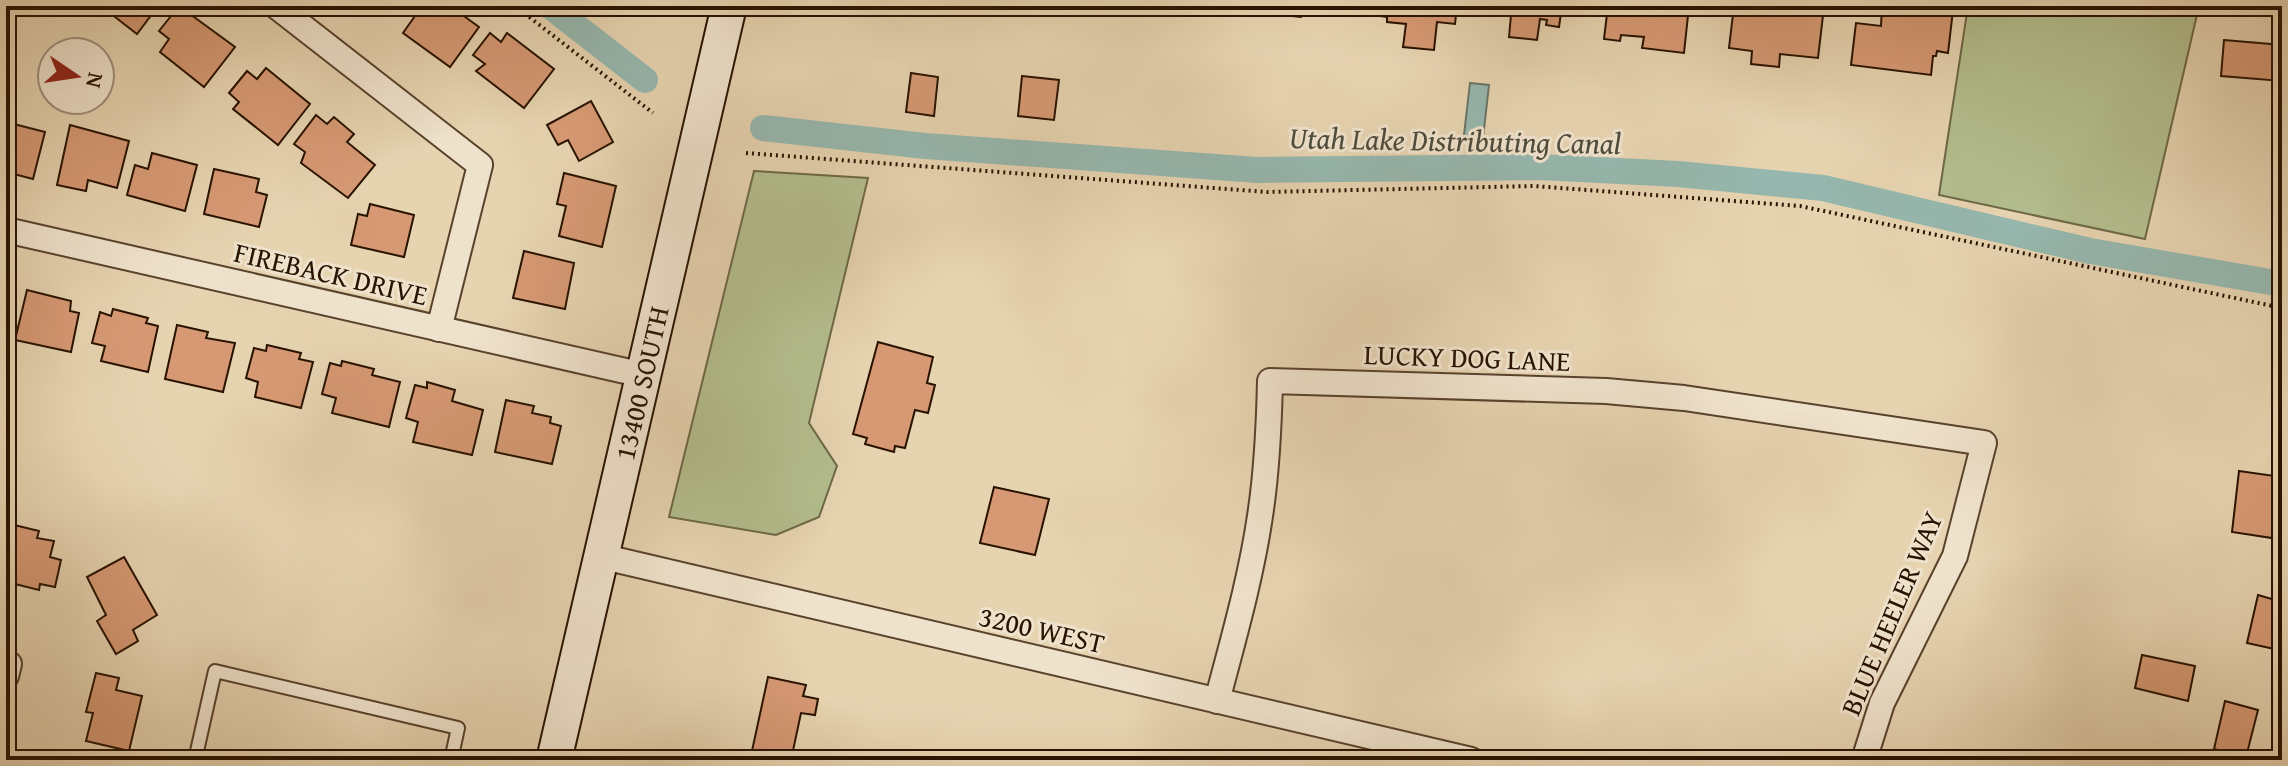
<svg xmlns="http://www.w3.org/2000/svg" width="2288" height="766" font-family="'Gentium Book Plus',serif">
  <rect width="100%" height="100%" fill="#e6d3b0"/>
  <filter id="stains"><feTurbulence type="fractalNoise" baseFrequency=".0025" numOctaves="4"/><feColorMatrix values="0 0 0 0 .2 0 0 0 0 .09 0 0 0 0 .02 0 0 0 .5 -.17"/></filter>
  <radialGradient id="worn" r=".72"><stop offset=".6" stop-color="#630" stop-opacity="0"/><stop offset="1" stop-color="#630" stop-opacity=".3"/></radialGradient>
  <g fill="#b3bd8d" stroke="#6e6846" stroke-width="2">
    <path d="M1968,6h231l-54,233 -206,-44z"/>
    <path d="M754,171l114,7 -59,245 28,43 -18,51 -43,18 -107,-18z"/>
  </g>
  <path fill="#96b7ae" stroke="#6a7568" stroke-width="2" d="M1470,83l19,2 -6,53 -19,-3z"/>
  <g fill="none" stroke-linecap="round" stroke-linejoin="round">
    <g stroke="#96b7ae" stroke-width="26">
      <path d="M550,6l95,74"/>
      <path d="M763,128l162,18 332,24 283,-3 138,7 145,14 267,63 192,33"/>
    </g>
  </g>
  <g fill="#d69974" stroke="#281200" stroke-width="2">
    <path d="M101,6h57l-21,28z"/>
    <path d="M179,6l56,41 -31,40 -44,-35 9,-13 -10,-8z"/>
    <path d="M368,6h31l-5,5 -7,-4 -6,8z"/>
    <path d="M422,6h28l29,21 -29,40 -47,-34z"/>
    <path d="M1274,6h70l-1,8 -41,-5 -1,8 -28,-3z"/>
    <path d="M1373,6h84l-2,18 -18,-2 -3,28 -31,-3 3,-23 -19,-2v-5l-15,-2z"/>
    <path d="M1493,6h69l-3,21 -13,-2 1,-5 -7,-1 -3,21 -28,-3 2,-22 -19,-2z"/>
    <path d="M1608,6h81l-5,47 -42,-5 2,-11 -23,-2 -1,6 -16,-2z"/>
    <path d="M1734,6l90,1 -6,51 -38,-4 -1,13 -28,-3 1,-13 -23,-3z"/>
    <path d="M1882,6l71,4 -5,43 -11,-2 -1,5h-3l-2,19 -80,-10 5,-42 25,3z"/>
    <path d="M490,33l11,9 6,-9 47,36 -30,39 -48,-37 9,-7 -12,-9z"/>
    <path d="M2224,40l58,5v36l-61,-5z"/>
    <path d="M266,68l44,36 -32,41 -45,-36 6,-7 -10,-9 18,-22 10,8z"/>
    <path d="M911,73l27,4 -4,39 -28,-4z"/>
    <path d="M1022,76l37,4 -5,40 -36,-4z"/>
    <path d="M591,101l22,41 -34,19 -11,-21 -10,5 -11,-20z"/>
    <path d="M316,115l11,9 7,-7 20,17 -7,8 28,23 -27,33 -47,-35 4,-11 -11,-8z"/>
    <path d="M6,122l39,10 -12,47 -27,-7z"/>
    <path d="M70,125l59,16 -12,47 -29,-8 -2,11 -29,-6z"/>
    <path d="M152,153l45,12 -12,46 -58,-16 8,-30 13,4z"/>
    <path d="M214,169l45,10 -3,13 11,3 -8,32 -55,-13z"/>
    <path d="M564,173l52,13 -14,61 -43,-11 7,-30 -9,-2z"/>
    <path d="M370,204l44,11 -10,42 -53,-12 7,-31 9,2z"/>
    <path d="M524,251l50,12 -9,46 -52,-11z"/>
    <path d="M27,290l44,11 -1,10 9,2 -8,39 -56,-12z"/>
    <path d="M113,309l35,9 -2,5 12,3 -10,46 -47,-11 4,-15 -13,-3 8,-31 11,4z"/>
    <path d="M177,325l31,7 -2,6 29,5 -12,49 -58,-13z"/>
    <path d="M878,342l55,15 -6,26 8,2 -7,28 -13,-3 -10,38 -10,-2 -1,6 -29,-8 2,-6 -14,-4z"/>
    <path d="M267,345l34,8 -2,6 14,3 -12,46 -46,-11 3,-15 -12,-4 8,-30 12,3z"/>
    <path d="M342,361l32,8 -2,6 28,7 -11,45 -57,-14 4,-15 -14,-4 8,-31 11,3z"/>
    <path d="M427,382l28,8 -3,11 31,9 -11,45 -59,-13 5,-20 -12,-4 9,-33 12,3z"/>
    <path d="M506,400l28,6 -2,7 19,4 -1,6 11,3 -9,38 -57,-12z"/>
    <path d="M2239,471l43,6v41l-7,-1 -3,21 -40,-6z"/>
    <path d="M994,487l55,12 -14,56 -55,-12z"/>
    <path d="M6,523l33,8 -2,7 17,3 -4,16 11,3 -6,27 -15,-3 -1,6 -24,-6 1,-7 -10,-2z"/>
    <path d="M124,557l33,58 -24,15 5,11 -22,13 -19,-33 9,-6 -19,-38z"/>
    <path d="M2258,595l24,7v35l-3,13 -32,-7z"/>
    <path d="M2142,655l53,11 -7,35 -53,-13z"/>
    <path d="M96,673l23,5 -3,12 26,6 -13,55 -43,-10 7,-28 -7,-1z"/>
    <path d="M768,677l38,8 -3,11 15,3 -3,16 -14,-2 -10,47h-41z"/>
    <path d="M2225,701l33,9 -12,47 -32,-8z"/>
    <path d="M874,750l46,10h-48z"/>
  </g>
  <g fill="none" stroke-linecap="round" stroke-linejoin="round">
    <g stroke="#58422c" stroke-width="16">
      <path id="lane" d="M195,760l20,-89 243,57 -7,32"/>
    </g>
    <g stroke="#58422c" stroke-width="28">
      <g id="street">
        <path d="M276,6l204,159 -41,164"/>
        <path d="M6,230l637,145"/>
        <path d="M600,556l871,204"/>
        <path d="M6,664h3l-3,12"/>
        <path d="M1217,701c16,-61 34,-123 43,-185 7,-45 9,-90 10,-135l336,10 78,7 300,45 -29,113 -73,147 -18,57"/>
      </g>
    </g>
    <g stroke="#281200" stroke-width="38">
      <path id="secondary" d="M554,760l175,-754"/>
    </g>
    <g stroke="#281200" stroke-width="4" stroke-dasharray="2 4" stroke-linecap="butt">
      <path d="M515,6l138,107"/>
      <path d="M746,153l521,39 267,-6 266,20 482,102"/>
    </g>
    <use href="#lane" stroke="#efe2cc" stroke-width="12"/>
    <use href="#street" stroke="#efe2cc" stroke-width="24"/>
    <use href="#secondary" stroke="#efe2cc" stroke-width="34"/>
  </g>
  <g text-anchor="middle" dominant-baseline="central" stroke-width="6" stroke-linejoin="round" paint-order="stroke">
    <g font-size="28" fill="#281200" stroke="#efe2cc">
      <text transform="translate(331 273) rotate(13)">FIREBACK DRIVE</text>
      <text transform="translate(1467 357) rotate(2)">LUCKY DOG LANE</text>
      <text transform="translate(641 383) rotate(-77)">13400 SOUTH</text>
      <text transform="translate(1891 613) rotate(-67)">BLUE HEELER WAY</text>
      <text transform="translate(1042 629) rotate(13)">3200 WEST</text>
    </g>
    <g font-size="30" font-style="italic" fill="#4e4c3d" stroke="#efe2cc">
      <text transform="translate(1455 140) rotate(1)">Utah Lake Distributing Canal</text>
    </g>
  </g>
  <rect width="2288" height="766" fill="none" stroke="#e6d3b0" stroke-width="32"/>
  <rect x="8" y="8" width="2272" height="750" fill="none" stroke="#281200" stroke-width="4"/>
  <rect x="16" y="16" width="2256" height="734" fill="none" stroke="#281200" stroke-width="2"/>
  <g transform="translate(76 76) rotate(103)"><circle r="38" fill="#efe2cc" stroke="#9f8f7a" stroke-width="2"/>
  <path d="M0-6L14 30L0 20L-14 30Z" fill="#8f2418"/>
  <text y="-12" font-size="22" font-weight="bold" text-anchor="middle" fill="#281200">N</text>
  </g>
  <rect width="100%" height="100%" filter="url(#stains)"/>
  <rect width="100%" height="100%" fill="url(#worn)"/>
</svg>
